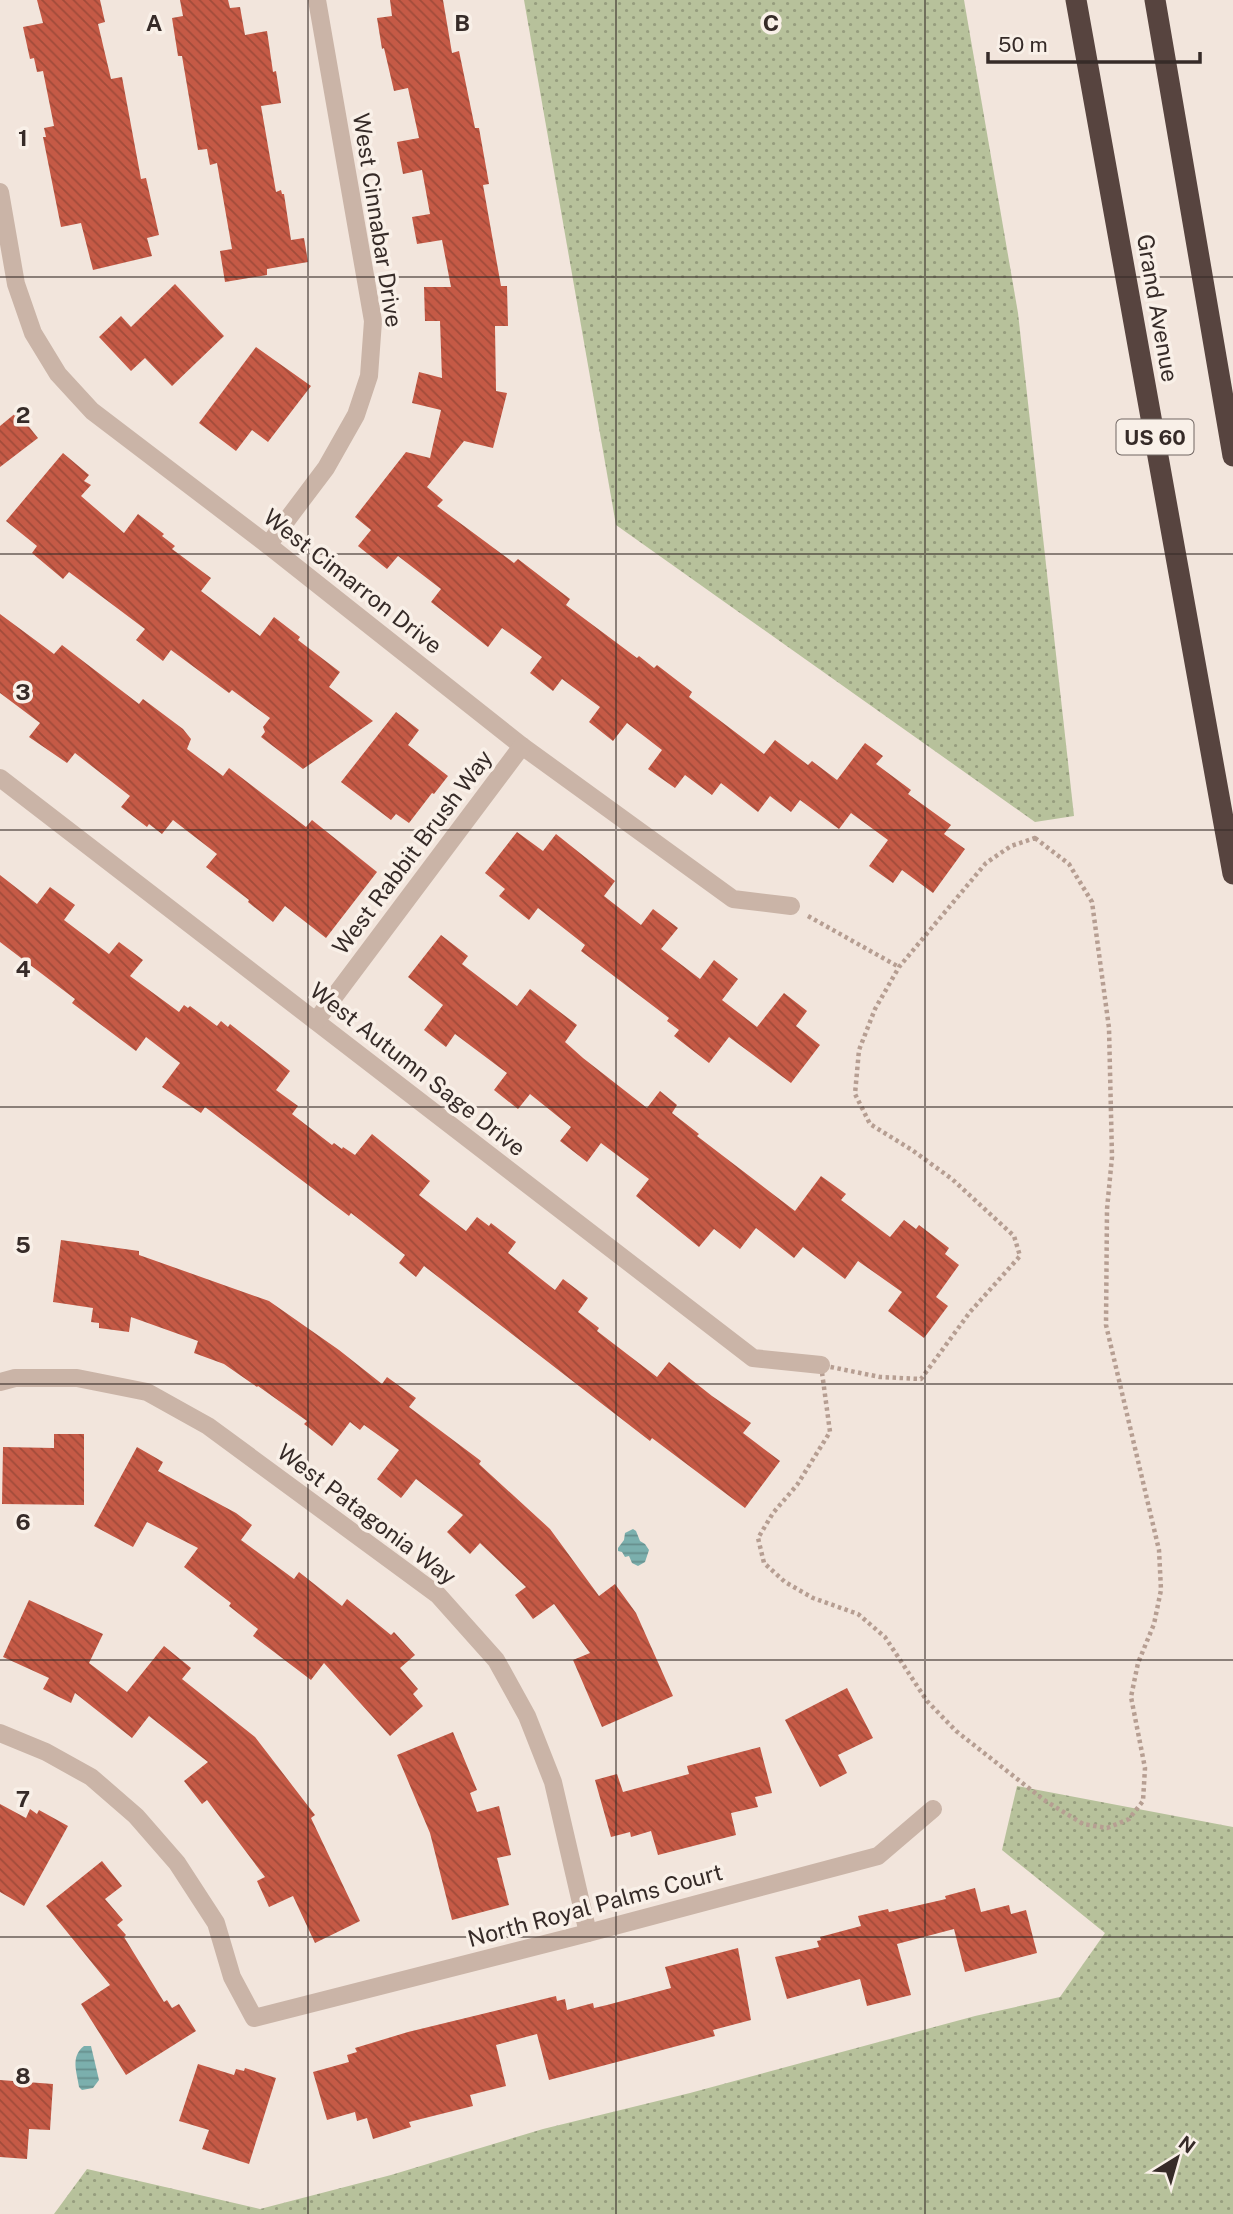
<svg xmlns="http://www.w3.org/2000/svg" width="1233" height="2214" font-family="'Public Sans',sans-serif">
  <defs>
    <pattern id="grass-dots" width="8" height="8" patternUnits="userSpaceOnUse" patternTransform="scale(1.75)"><rect width="8" height="8" fill="#b7c19b"/><path d="M2 2h.1M6 6h.1" fill="none" stroke="#969d7e" stroke-width="1.8" stroke-linecap="round"/></pattern>
    <pattern id="water-rules" width="6" height="5" patternUnits="userSpaceOnUse" patternTransform="scale(1.75)"><rect width="6" height="5" fill="#7bafad"/><path d="M0 2.5h6" fill="none" stroke="#668f8d"/></pattern>
    <pattern id="building-back-hatch" width="6" height="6" patternUnits="userSpaceOnUse" patternTransform="scale(1.75)"><rect width="6" height="6" fill="#c55a46"/><path d="M-1 5l2 2M0 0l6 6M5-1l2 2" fill="none" stroke="#a14b3a"/></pattern>
  </defs>
  <rect width="100%" height="100%" fill="#f2e5dc"/>
  <g fill="url(#grass-dots)">
    <path d="M524,0h440l54,313 56,503 -39,6 -419,-297z"/>
    <path d="M1017,1786l216,41v387h-1179l33,-45 173,40 131,-34 152,-46 147,-36 285,-77 85,-19 45,-64 -103,-83z"/>
  </g>
  <g fill="url(#water-rules)">
    <path d="M633,1529l3,2 4,10 5,3 4,6 -4,12 -7,4 -6,-3 -3,-7 -4,1 -3,-5 -4,-1v-3l6,-8 1,-7z"/>
    <path d="M84,2046h7l8,34 -6,8 -11,2 -3,-3c-2,-15 -9,-30 5,-41z"/>
  </g>
  <g fill="url(#building-back-hatch)">
    <path d="M37,0h63l5,22 -7,2 13,55 11,-2 19,102 5,-1 13,57 -12,3 5,18 -59,14 -12,-47 -20,4 -18,-90h3l-2,-9 10,-2 -11,-55 -6,1 -3,-14 -4,1 -7,-32 20,-4z"/>
    <path d="M180,0h48l2,8 10,-1 5,28 22,-4 6,41 3,-1 5,32 -20,3 15,86 5,-2 1,4h2l7,46 13,-2 4,24 -41,7v6l-42,7 -5,-31 12,-2 -15,-86 -7,2 -3,-16 -9,1 -16,-94h-4l-6,-38 11,-2z"/>
    <path d="M390,0h53l9,53 7,-2 16,77h4l10,56 -6,1 18,101h6l1,40h-13l1,65 11,2 -14,55 -29,-7 -37,46 16,13 -6,6 77,57 4,-4 52,40 -4,6 71,53 2,-2 15,12 3,-3 35,27 -3,5 75,57 11,-14 33,25 4,-4 25,19 28,-37 18,13 -7,8 35,26 -3,4 43,31 -7,9 21,15 -32,44 -31,-23 -9,13 -24,-17 19,-26 -37,-27 -12,16 -39,-29 -9,12 -21,-16 -12,16 -37,-29 -9,12 -27,-20 -10,13 -27,-19 14,-19 -35,-27 -14,18 -24,-19 11,-15 -38,-28 -9,12 -23,-18 12,-16 -40,-29 -14,19 -57,-45 10,-13 -43,-33 -11,13 -29,-23 13,-16 -16,-13 51,-65 24,6 11,-48 -29,-7 7,-31 23,6 -2,-57h-15l-1,-34h27l-9,-47 -25,4 -5,-27 18,-3 -8,-44 -19,4 -6,-32 22,-4 -11,-50 -14,3 -10,-43 -2,1 -5,-31 15,-2z"/>
    <path d="M175,284l49,52 -52,50 -27,-28 -14,13 -32,-34 22,-21 10,11z"/>
    <path d="M256,347l55,39 -43,56 -16,-12 -16,21 -37,-28z"/>
    <path d="M17,412l21,26 -38,29v-41z"/>
    <path d="M63,453l26,22 -5,6 7,4 -10,11 43,37 14,-19 26,20 -2,2 13,10 -3,3 39,29 -10,13 59,45 14,-19 26,20 -2,3 42,32 -11,15 44,34 -70,48 -42,-32 4,-5 -2,-5 7,-9 -38,-28 -3,3 -58,-43 -8,11 -27,-21 9,-11 -76,-57 -6,7 -31,-26 5,-7 -31,-25z"/>
    <path d="M0,614l54,40 8,-9 77,59 4,-5 40,30 8,10 -4,10 36,27 6,-8 77,59 6,-7 65,52 -51,66 -41,-32 -12,16 -25,-20 1,-2 -43,-33 11,-13 -44,-34 -11,14 -13,-10 -2,3 -26,-20 9,-11 -55,-43 -8,10 -38,-26 11,-14 -40,-30z"/>
    <path d="M396,712l23,18 -11,15 40,31 -14,18 -2,-1 -23,30 -13,-9 -5,6 -50,-38z"/>
    <path d="M517,832l26,19 13,-17 59,47 -11,15 37,29 12,-16 25,19 -17,21 39,30 14,-19 24,19 -16,21 35,27 27,-34 23,18 -11,15 24,19 -29,38 -62,-46 -20,26 -35,-27 5,-6 -12,-9 2,-3 -88,-67 4,-6 -47,-37 -9,12 -30,-24 6,-7 -20,-16z"/>
    <path d="M0,875l37,29 13,-17 25,18 -11,15 45,34 10,-12 24,18 -13,16 49,36 5,-7 4,3 2,-2 27,20 4,-5 7,6 2,-3 60,47 -14,19 22,16 -6,8 40,31 2,-2 8,6 1,-2 12,8 17,-21 58,47 -11,14 47,36 11,-14 12,9 2,-3 25,19 -8,11 47,37 8,-11 25,19 -10,14 21,16 -2,3 60,46 12,-15 43,34 39,27 -8,10 37,28 -35,47 -93,-70 -2,3 -226,-175 -8,11 -17,-14 6,-8 -54,-42 -2,3 -144,-109 -4,6 -39,-26 18,-24 -34,-26 -10,14 -64,-48 3,-4 -75,-57z"/>
    <path d="M441,935l27,21 -6,8 55,42 13,-17 47,36 -12,17 18,16 64,50 13,-17 17,14 -5,8 27,21 -2,2 98,75 26,-35 25,18 -5,6 49,37 14,-17 12,9 3,-4 30,23 -4,6 14,11 -23,32 12,9 -24,32 -36,-27 14,-19 -44,-31 -13,18 -42,-32 -9,11 -38,-30 -16,21 -26,-20 -15,18 -63,-51 13,-17 -48,-36 -14,19 -27,-21 11,-14 -41,-33 -12,15 -24,-19 13,-17 -52,-39 -9,13 -22,-17 19,-25 -35,-28z"/>
    <path d="M61,1240l78,11v4l130,46 70,49 43,34 5,-7 29,21 -7,9 72,54 -2,3 71,65 49,67 16,-12 21,29 37,83 -71,31 -29,-67 17,-7 -36,-49 -21,15 -18,-24 11,-8 -46,-44 -10,11 -23,-22 16,-17 -47,-36 -15,19 -24,-19 22,-29 -35,-25 -4,5 -10,-8 -18,24 -28,-22 3,-3 -49,-35 -1,1 -33,-23 -30,-11 4,-12 -67,-24 -2,15 -30,-4v-5l-8,-1 2,-14 -40,-6z"/>
    <path d="M54,1434h30v71l-82,-1 1,-57 51,1z"/>
    <path d="M137,1447l26,15 -5,9 78,42 16,12 -11,15 53,39 5,-7 43,34 5,-7 44,36 3,-3 21,23 -15,13 18,21 -5,5 10,12 -33,30 -66,-73 -13,17 -58,-44 5,-7 -29,-23 2,-3 -47,-36 14,-19 -51,-26 -14,25 -39,-21z"/>
    <path d="M29,1600l74,34 -14,29 38,29 37,-46 27,22 -9,11 73,58 60,78 -4,3 49,103 -45,22 -22,-47 -24,11 -12,-26 8,-4 -58,-77 -5,4 -18,-23 24,-19 -59,-46 -17,22 -57,-45 -4,10 -28,-14 6,-11 -46,-21z"/>
    <path d="M847,1688l26,50 -35,17 9,18 -27,14 -35,-67z"/>
    <path d="M453,1732l24,58 -7,3 7,19 22,-6 12,49 -14,3 12,47 -57,15 -22,-87 -33,-78z"/>
    <path d="M760,1747l12,46 -17,4 3,10 -27,6 5,22 -78,20 -7,-24 -20,6 -1,-5 -19,5 -16,-57 22,-6 6,18 66,-18 -2,-8z"/>
    <path d="M0,1804l26,14 4,-9 7,5 2,-4 29,16 -44,80 -24,-14z"/>
    <path d="M102,1861l20,25 -17,13 18,21 -6,5 9,10 -2,2 40,65 3,-2 5,8 7,-4 17,27 -70,44 -45,-71 29,-19 -64,-79z"/>
    <path d="M975,1888l6,24 28,-7 2,9 15,-4 11,43 -72,19 -11,-43 -57,15 14,51 -44,11 -7,-27 -73,20 -12,-42 44,-10 -2,-6 4,-1 -1,-3 41,-11 -3,-10 30,-7 1,3 57,-13 -1,-3z"/>
    <path d="M738,1948l13,72 -38,10 2,6 -166,44 -12,-46 -41,11 10,41 -36,9 3,11 -64,16 2,5 -38,12 -6,-21 -10,3 -2,-9 -28,8 -14,-48 36,-10 -2,-7 10,-3 -2,-4 53,-16 148,-36 1,5 8,-2 2,11 26,-7 1,5 13,-3 64,-17 -6,-21z"/>
    <path d="M198,2064l36,11 2,-6 8,2 1,-3 31,10 -27,86 -47,-15 7,-19 -30,-9z"/>
    <path d="M0,2080l53,4 -3,46 -21,-1 -2,30 -27,-2z"/>
  </g>
  <g fill="none" stroke-linecap="round" stroke-linejoin="round">
    <g stroke="#b69e92" stroke-width="4.5" stroke-dasharray="3.5 3.5" stroke-linecap="butt">
      <path d="M1035,838l34,26 23,38 17,126 3,129 -5,52 -1,116 53,225 2,40 -7,34 -16,39 -7,34 14,71 -2,33 -14,18 -22,9 -24,-4 -39,-24 -88,-69 -29,-30 -42,-64 -27,-23 -45,-16 -28,-16 -21,-19 -6,-25 15,-25 24,-28 33,-53 -9,-67 59,12 41,2 49,-67 50,-56 -6,-20 -62,-57 -40,-29 -42,-26 -15,-30 4,-44 16,-41 24,-42 87,-104 25,-17z"/>
      <path d="M808,916l91,51"/>
    </g>
    <g stroke="#cab4a7" stroke-width="18">
      <path d="M0,192l16,92 17,49 25,41 34,37 176,134 254,201 211,153 58,7"/>
      <path d="M268,545l58,-77 30,-53 13,-39 4,-55 -56,-321"/>
      <path d="M0,778l753,580 68,7"/>
      <path d="M316,1021l206,-275"/>
      <path d="M0,1382l15,-4h62l70,14 61,34 230,169 58,65 31,56 26,66 35,151"/>
      <path d="M0,1733l46,19 45,25 45,39 41,47 39,60 16,54 22,41 334,-85 290,-77 55,-47"/>
    </g>
    <g stroke="#57443f" stroke-width="21">
      <path d="M1076,0l157,874"/>
      <path d="M1155,0l78,456"/>
    </g>
  </g>
  <path fill="none" stroke="#362b28" stroke-width="2" stroke-opacity="0.55" d="M308,0v2214M616,0v2214M925,0v2214M0,277h1233M0,554h1233M0,830h1233M0,1107h1233M0,1384h1233M0,1660h1233M0,1937h1233"/>
  <g text-anchor="middle" dominant-baseline="central" stroke-width="7" stroke-linejoin="round" paint-order="stroke">
    <rect fill="#f9f0e8" stroke="#706662" stroke-width="2" x="1116.5" y="419.5" width="77" height="35" rx="5"/>
    <g font-size="21" font-weight="bold" fill="#362b28">
      <text x="1155" y="437">US 60</text>
    </g>
    <g font-size="23" fill="#362b28" stroke="#f9f0e8">
      <text transform="translate(378 220) rotate(81)">West Cinnabar Drive</text>
      <text transform="translate(1158 308) rotate(80)">Grand Avenue</text>
      <text transform="translate(353 581) rotate(38)">West Cimarron Drive</text>
      <text transform="translate(412 852) rotate(-53)">West Rabbit Brush Way</text>
      <text transform="translate(418 1069) rotate(38)">West Autumn Sage Drive</text>
      <text transform="translate(367 1514) rotate(37)">West Patagonia Way</text>
      <text transform="translate(595 1905) rotate(-15)">North Royal Palms Court</text>
    </g>
  </g>
  <g font-size="23" text-anchor="middle" font-weight="bold" fill="#362b28" stroke="#f9f0e8" stroke-width="7" stroke-linejoin="round" paint-order="stroke">
    <text x="154" y="31">A</text>
    <text x="462" y="31">B</text>
    <text x="771" y="31">C</text>
    <text x="23" y="146">1</text>
    <text x="23" y="423">2</text>
    <text x="23" y="700">3</text>
    <text x="23" y="977">4</text>
    <text x="23" y="1253">5</text>
    <text x="23" y="1530">6</text>
    <text x="23" y="1807">7</text>
    <text x="23" y="2084">8</text>
  </g>
  <g transform="translate(1177 2158) rotate(37)" stroke="#f9f0e8" stroke-width="5" paint-order="stroke">
  <path d="M0-5L12 26L0 18L-12 26Z" fill="#362b28"/>
  <text y="-10" font-size="19" font-weight="bold" text-anchor="middle" fill="#362b28">N</text>
  </g>
  <path d="M988 52v10h212v-10" fill="none" stroke="#362b28" stroke-width="3.5"/>
  <text x="998" y="52" font-size="21" fill="#362b28" stroke="#f9f0e8" stroke-width="5" paint-order="stroke">50 m</text>
</svg>
